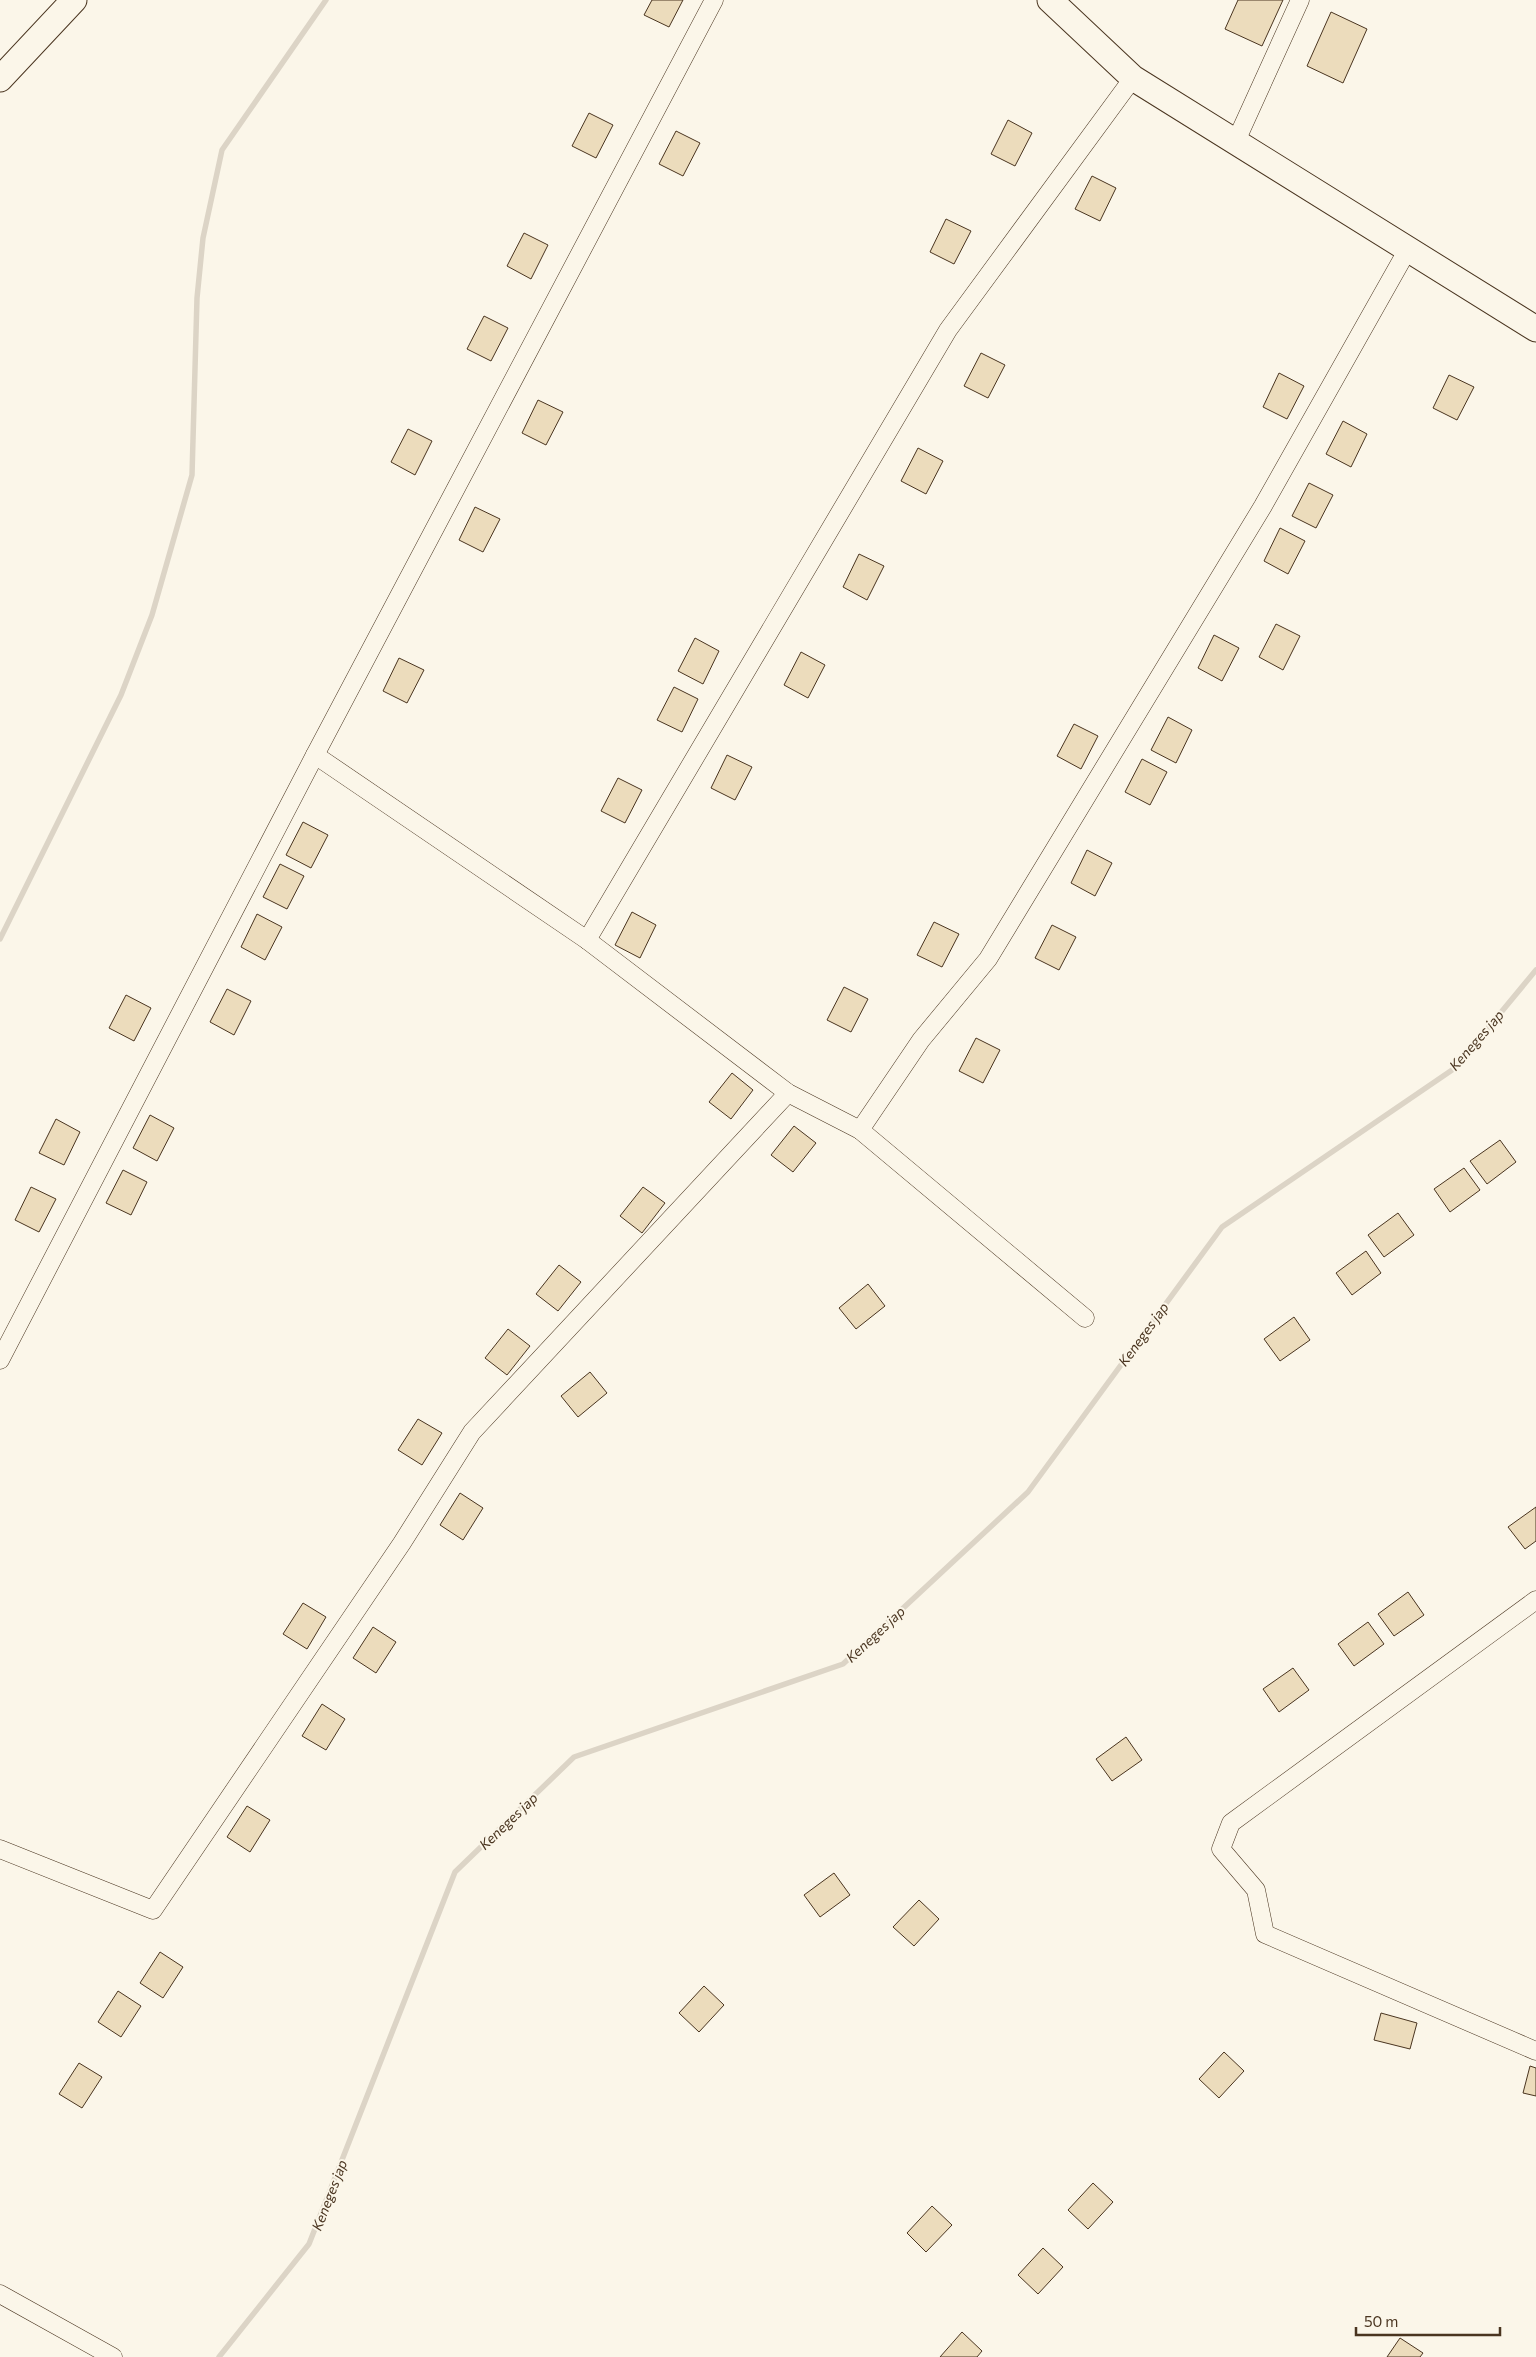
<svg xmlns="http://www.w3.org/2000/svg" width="1536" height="2357" font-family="Commissioner,sans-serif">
  <rect width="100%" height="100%" fill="#fbf6e9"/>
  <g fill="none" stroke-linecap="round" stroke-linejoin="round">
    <g stroke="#dcd4c6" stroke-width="5.5">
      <path d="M0,939l121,-244 31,-80 40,-140 5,-177 6,-60 19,-88 104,-150"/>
      <path d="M219,2357l90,-113 146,-372 119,-115 269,-93 185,-172 194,-265 233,-159 81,-98"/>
    </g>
  </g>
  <g fill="#ecdcbc" stroke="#4a3520">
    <path d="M652,0h31l-14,27 -25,-12z"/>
    <path d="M1238,0h45l-21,46 -37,-17z"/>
    <path d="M1331,12l36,17 -24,54 -36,-17z"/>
    <path d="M589,113l24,12 -17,33 -24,-12z"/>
    <path d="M1008,120l24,13 -17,33 -24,-12z"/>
    <path d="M676,131l24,12 -17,33 -24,-12z"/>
    <path d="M1092,176l24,12 -16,33 -25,-12z"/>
    <path d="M946,219l25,12 -17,33 -24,-12z"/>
    <path d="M524,233l24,12 -17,34 -24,-13z"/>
    <path d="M484,316l24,12 -17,33 -24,-12z"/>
    <path d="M981,353l24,12 -17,33 -24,-12z"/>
    <path d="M1279,373l25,13 -17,33 -24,-12z"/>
    <path d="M1449,375l25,12 -17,33 -24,-12z"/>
    <path d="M538,400l25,12 -17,33 -24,-12z"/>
    <path d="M1343,421l24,13 -16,33 -25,-13z"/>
    <path d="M408,429l24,12 -17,34 -24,-13z"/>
    <path d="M918,448l25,13 -17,33 -25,-13z"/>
    <path d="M1309,483l24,12 -17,33 -24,-12z"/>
    <path d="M475,507l25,12 -17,33 -24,-12z"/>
    <path d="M1280,528l25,13 -17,33 -24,-13z"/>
    <path d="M859,554l25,12 -17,34 -24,-13z"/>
    <path d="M1276,624l24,12 -17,34 -24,-13z"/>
    <path d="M1214,635l25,13 -17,33 -24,-13z"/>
    <path d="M695,638l24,13 -16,33 -25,-13z"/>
    <path d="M801,652l24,13 -17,33 -24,-13z"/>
    <path d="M399,658l25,12 -17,33 -24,-12z"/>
    <path d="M674,687l24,12 -16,33 -25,-12z"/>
    <path d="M1168,717l24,13 -16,33 -25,-13z"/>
    <path d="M1074,724l24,12 -17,33 -24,-13z"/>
    <path d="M727,755l25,12 -17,33 -24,-12z"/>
    <path d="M1142,759l25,13 -17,33 -25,-13z"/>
    <path d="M618,778l24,12 -17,33 -24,-12z"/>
    <path d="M303,822l25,13 -17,33 -25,-13z"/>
    <path d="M1087,850l25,13 -17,33 -24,-13z"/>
    <path d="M280,864l24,12 -17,33 -24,-12z"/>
    <path d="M632,912l24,13 -16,33 -25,-13z"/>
    <path d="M257,914l25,13 -17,33 -24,-13z"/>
    <path d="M934,922l25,12 -17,33 -25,-12z"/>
    <path d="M1052,925l24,12 -17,33 -24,-12z"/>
    <path d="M844,987l24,12 -17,33 -24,-12z"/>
    <path d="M227,989l24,12 -17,34 -24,-13z"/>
    <path d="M126,995l25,13 -17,33 -25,-13z"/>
    <path d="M976,1038l24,12 -17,33 -24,-12z"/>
    <path d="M732,1073l21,17 -22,29 -22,-17z"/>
    <path d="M150,1115l24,13 -17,33 -24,-13z"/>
    <path d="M56,1119l24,13 -16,33 -25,-12z"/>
    <path d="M794,1126l22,17 -23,29 -22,-17z"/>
    <path d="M1500,1140l16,22 -29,22 -17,-23z"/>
    <path d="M1464,1168l16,22 -30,22 -16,-23z"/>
    <path d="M123,1170l24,12 -16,33 -25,-12z"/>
    <path d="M31,1187l25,12 -17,33 -24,-12z"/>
    <path d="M643,1187l22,16 -23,30 -22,-17z"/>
    <path d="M1398,1213l16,22 -30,22 -16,-22z"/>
    <path d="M1366,1251l15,22 -29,22 -16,-22z"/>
    <path d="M559,1265l22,17 -23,29 -22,-17z"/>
    <path d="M868,1284l17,22 -29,23 -17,-21z"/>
    <path d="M1294,1317l16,23 -30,21 -16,-22z"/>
    <path d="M508,1329l22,17 -23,29 -22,-17z"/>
    <path d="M590,1372l17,21 -29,24 -17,-21z"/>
    <path d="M418,1419l24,14 -20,32 -24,-15z"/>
    <path d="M460,1493l23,15 -20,32 -23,-15z"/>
    <path d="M1536,1507v34l-11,8 -17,-22z"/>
    <path d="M1408,1592l16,23 -30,21 -16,-22z"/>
    <path d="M303,1603l23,14 -19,32 -24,-15z"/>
    <path d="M1368,1622l16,22 -30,22 -16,-22z"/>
    <path d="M373,1627l23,15 -20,31 -23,-15z"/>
    <path d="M1293,1668l16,22 -30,22 -16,-23z"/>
    <path d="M322,1704l23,15 -19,31 -24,-14z"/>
    <path d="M1126,1737l16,23 -30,21 -16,-22z"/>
    <path d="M247,1806l23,14 -20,32 -23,-15z"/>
    <path d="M834,1873l16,22 -30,22 -16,-22z"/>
    <path d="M919,1900l20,19 -25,27 -21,-19z"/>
    <path d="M160,1952l23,15 -20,31 -23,-15z"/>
    <path d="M704,1986l20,19 -25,27 -20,-19z"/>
    <path d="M118,1991l23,15 -20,31 -23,-15z"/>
    <path d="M1381,2013l36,10 -7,26 -36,-9z"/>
    <path d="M1224,2052l20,19 -25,27 -20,-19z"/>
    <path d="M79,2063l23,14 -20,31 -23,-14z"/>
    <path d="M1530,2066l6,2v28l-13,-3z"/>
    <path d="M1093,2183l20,19 -25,27 -20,-19z"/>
    <path d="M932,2206l20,19 -26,27 -19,-19z"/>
    <path d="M1043,2248l20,19 -25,27 -20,-19z"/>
    <path d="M962,2332l20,19 -5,6h-37z"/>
    <path d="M1400,2338l23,15 -3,4h-33z"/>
  </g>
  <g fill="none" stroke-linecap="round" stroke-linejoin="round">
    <g stroke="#4a3520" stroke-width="19">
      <g id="street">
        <path d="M1236,141l64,-141"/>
        <path d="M315,755l272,185 201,153 72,37"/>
        <path d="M587,940l361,-610 185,-252"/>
        <path d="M1085,1318l-225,-188 61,-90 67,-81 275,-453 145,-257"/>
        <path d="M0,1360l315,-605 399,-755"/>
        <path d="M1536,1600l-305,223 -10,26 35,41 9,44 271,117"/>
        <path d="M0,1849l153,61 249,-367 70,-111 316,-339"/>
        <path d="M0,2294l113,63"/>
      </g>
    </g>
    <g stroke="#4a3520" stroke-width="27">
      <g id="secondary">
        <path d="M1050,0l83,78 403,251"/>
        <path d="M0,79l74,-79"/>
      </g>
    </g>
    <use href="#street" stroke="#fbf6e9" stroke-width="18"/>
    <use href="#secondary" stroke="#fbf6e9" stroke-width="25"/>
  </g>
  <g text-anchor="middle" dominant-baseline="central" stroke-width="4" stroke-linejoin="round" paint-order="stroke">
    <g font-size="14" font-style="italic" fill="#4a3520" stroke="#fbf6e9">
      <text transform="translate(1476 1040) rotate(-49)">Keneges jap</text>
      <text transform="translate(1143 1334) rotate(-54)">Keneges jap</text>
      <text transform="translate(875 1634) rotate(-43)">Keneges jap</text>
      <text transform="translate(508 1821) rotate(-44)">Keneges jap</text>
      <text transform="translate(329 2195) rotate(-69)">Keneges jap</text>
    </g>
  </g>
  <path d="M1356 2327v8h144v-8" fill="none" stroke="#4a3520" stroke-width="2.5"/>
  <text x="1364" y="2327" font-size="15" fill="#4a3520" stroke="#fbf6e9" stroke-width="4" paint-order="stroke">50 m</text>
</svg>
